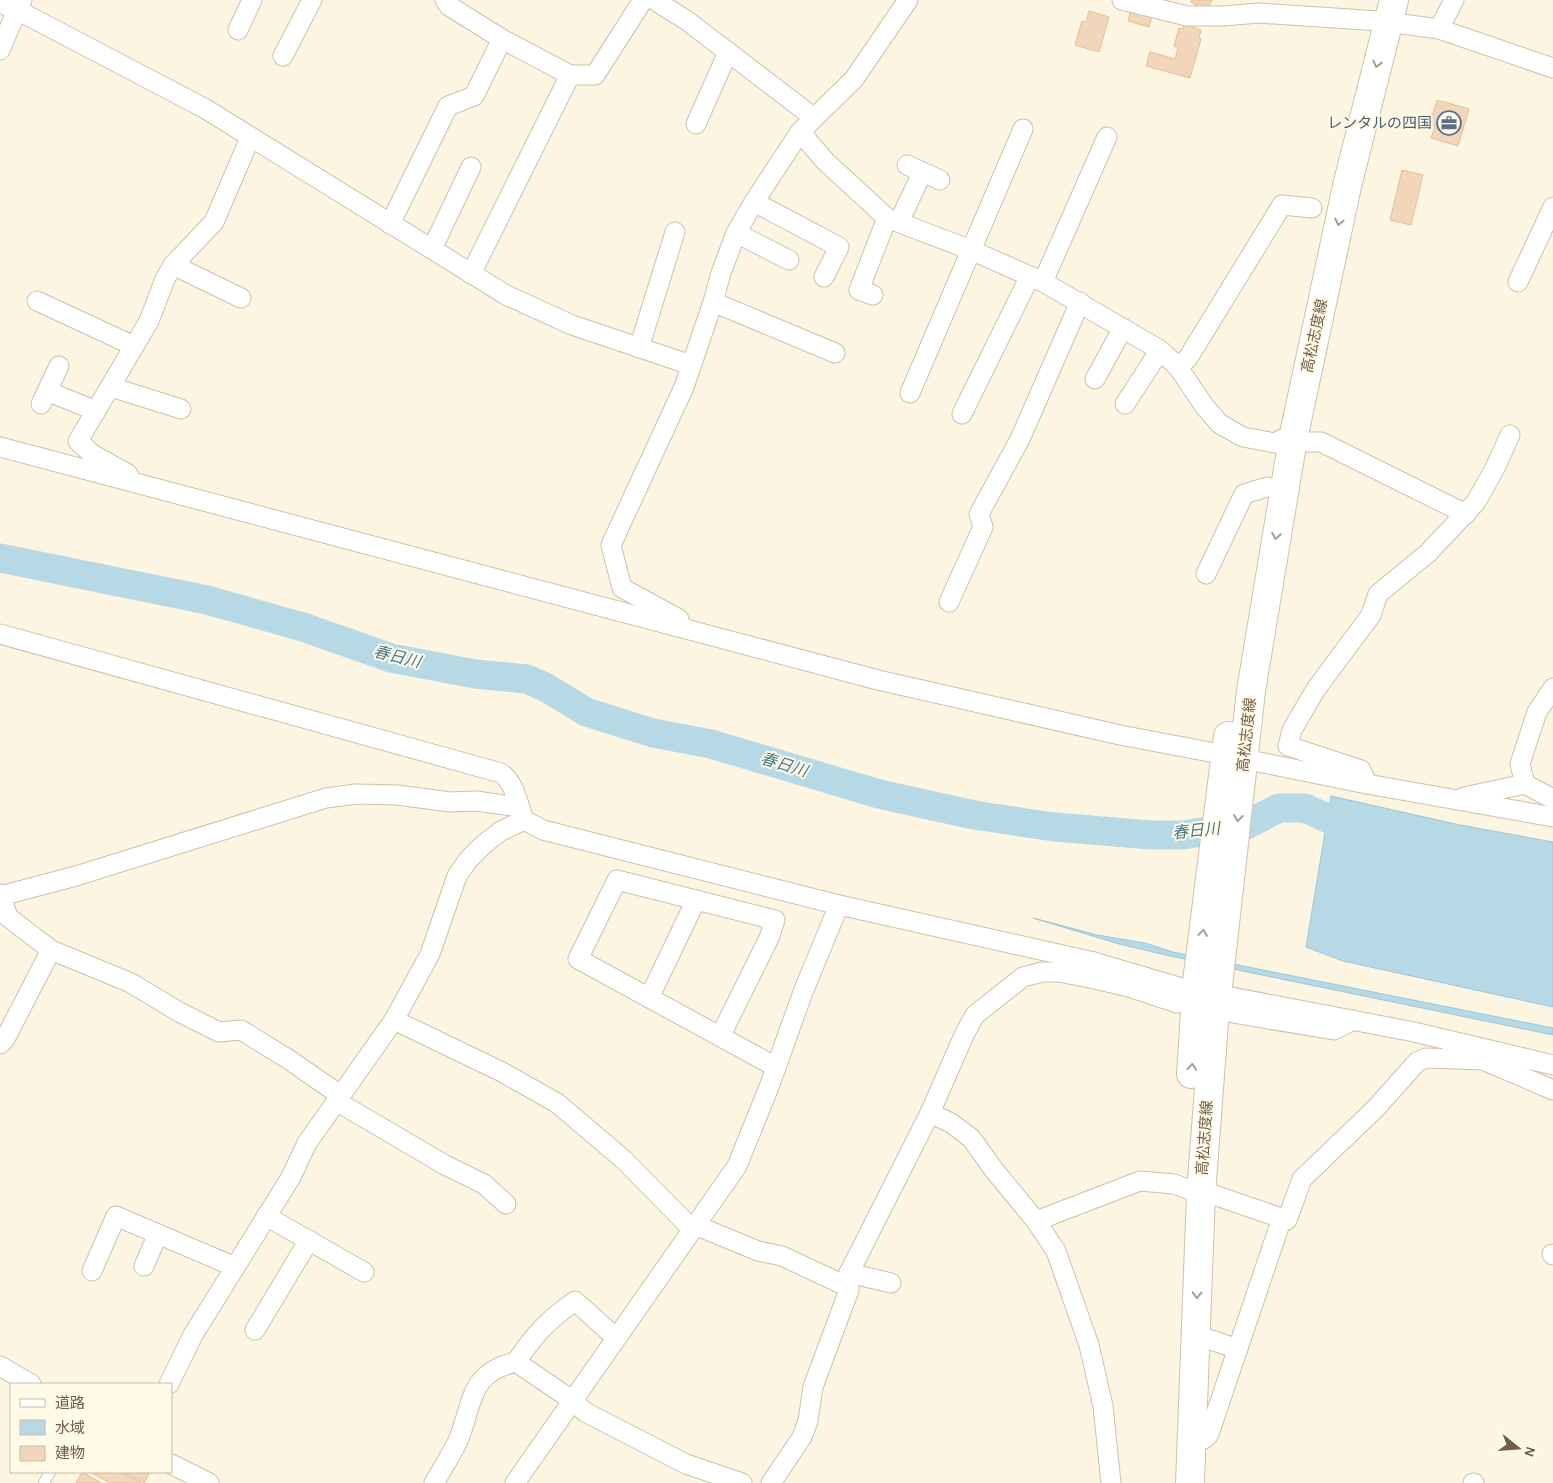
<svg xmlns="http://www.w3.org/2000/svg" width="1553" height="1483" font-family="'Alegreya Sans','Noto Sans JP',sans-serif">
  <rect width="100%" height="100%" fill="#fcf5e1"/>
  <g fill="#b6d9e5" stroke="#9cc7d7">
    <path d="M1331,796l129,29 93,17v165l-210,-46 -37,-14z"/>
    <path d="M1033,918l64,17 48,8 28,9 380,76v7l-383,-79 -51,-12z"/>
  </g>
  <g fill="none" stroke-linecap="round" stroke-linejoin="round">
    <path stroke="#b6d9e5" stroke-width="29" d="M0,558l207,42 96,27 88,31 84,16 52,5 20,9 39,24 67,21 58,11 168,50 95,21 80,12 97,8h32l63,-10 33,-17h26l37,17 19,13"/>
  </g>
  <g fill="#f2d6b9" stroke="#e4bf99">
    <path d="M1192,0h20l-3,6 -3,-2 -1,3 -6,-4 -1,3 -7,-4z"/>
    <path d="M1131,10l21,6 -3,11 -21,-6z"/>
    <path d="M1089,11l20,6 -10,35 -24,-7 7,-24 4,1z"/>
    <path d="M1184,24l17,6 -2,8 2,1 -11,39 -44,-12 4,-14 25,7 3,-11 -4,-2 5,-18 3,1z"/>
    <path d="M1437,100l32,9 -11,37 -27,-8 4,-12 -5,-2z"/>
    <path d="M1402,170l21,5 -12,50 -21,-5z"/>
    <path d="M82,1472l19,11h-25z"/>
    <path d="M90,1472h30l21,11h-31z"/>
    <path d="M123,1472h27l-6,11z"/>
  </g>
  <g fill="none" stroke-linecap="round" stroke-linejoin="round">
    <g stroke="#cfc0ab" stroke-width="12">
      <path id="service" d="M44,1483l6,-11"/>
    </g>
    <g stroke="#cfc0ab" stroke-width="21">
      <g id="minor">
        <path d="M22,0l-5,10 187,98 302,187 66,30 119,40"/>
        <path d="M445,0l4,6 53,33 68,36 -99,199"/>
        <path d="M654,0l32,20 127,97"/>
        <path d="M1122,0l65,16h37l34,-3 122,8 59,8 114,39"/>
        <path d="M0,3l17,7 -17,40"/>
        <path d="M1439,29l15,-29"/>
        <path d="M238,30l14,-30"/>
        <path d="M283,56l29,-56"/>
        <path d="M570,75h25l48,-75"/>
        <path d="M696,124l32,-72"/>
        <path d="M800,132l26,30 61,56 84,32 72,32 117,68 18,17 27,40 15,17 23,13 32,6 11,-6 22,5h13l145,72"/>
        <path d="M907,165l33,15"/>
        <path d="M754,202l85,45 -15,30"/>
        <path d="M899,222l23,-49"/>
        <path d="M390,224l58,-118 26,-10 28,-57"/>
        <path d="M736,233l53,27"/>
        <path d="M432,249l39,-82"/>
        <path d="M173,265l68,33"/>
        <path d="M1043,282l64,-145"/>
        <path d="M1518,282l35,-75"/>
        <path d="M873,295l-14,-5 28,-72"/>
        <path d="M37,301l97,45"/>
        <path d="M713,302l122,51"/>
        <path d="M639,348l36,-116"/>
        <path d="M1178,367l10,-9 94,-153 30,3"/>
        <path d="M1095,379l28,-51"/>
        <path d="M111,387l70,22"/>
        <path d="M47,391l49,20"/>
        <path d="M910,393l113,-264"/>
        <path d="M41,404l18,-38"/>
        <path d="M1125,404l35,-54"/>
        <path d="M962,414l68,-138"/>
        <path d="M0,447l878,233 242,55 106,20"/>
        <path d="M128,474l-36,-20 -14,-13 71,-120 16,-42 8,-14 41,-43 36,-84"/>
        <path d="M1206,574l38,-80 23,-7"/>
        <path d="M949,602l34,-75 -4,-13 41,-75 60,-137"/>
        <path d="M679,619l-57,-31 -11,-43 73,-158 29,-85 8,-29 15,-40 18,-31 46,-70 54,-53 54,-79"/>
        <path d="M0,634l501,139c14,10 17,31 23,47l19,10 296,75 255,57 85,25 235,45 139,33"/>
        <path d="M1244,759l123,25 186,33"/>
        <path d="M1367,784l-6,-14 -73,-24 4,-16 24,-41 55,-74 7,-21 50,-41 48,-51 19,-34 15,-33"/>
        <path d="M1525,784l-5,-20 17,-52 16,-24"/>
        <path d="M1464,797l61,-13 28,15"/>
        <path d="M0,894l8,23 43,33 80,33 48,29 40,20 22,-2 47,29 52,36"/>
        <path d="M0,896l76,-20 250,-78 30,-4 41,1 53,7 26,-1 43,6"/>
        <path d="M1090,978l39,9 48,16"/>
        <path d="M649,998l47,-98"/>
        <path d="M1233,1013l101,17 19,-10"/>
        <path d="M394,1020l108,52 55,31 67,57 68,69"/>
        <path d="M720,1037l49,-99 6,-18 -158,-40 -39,79 198,108"/>
        <path d="M0,1044l5,-5 46,-89"/>
        <path d="M336,1101l109,64 39,19 22,20"/>
        <path d="M930,1113l21,10 20,15 23,32 42,51 20,30 33,94 14,61 8,77"/>
        <path d="M266,1216l98,56"/>
        <path d="M1036,1221l104,-40 34,3 27,10 13,1 73,25 15,-41 74,-71 41,-46 9,-4 57,2 70,30"/>
        <path d="M695,1225l63,26 24,5 66,31"/>
        <path d="M1552,1254l1,1"/>
        <path d="M144,1266l14,-32"/>
        <path d="M92,1271l24,-55 119,51"/>
        <path d="M849,1273l42,10"/>
        <path d="M255,1330l54,-90"/>
        <path d="M1195,1339h13l30,10"/>
        <path d="M516,1362l56,38 13,12 101,52 56,19"/>
        <path d="M0,1366l31,18"/>
        <path d="M169,1384l24,-49 98,-158 16,-34 87,-123 36,-66 27,-78 11,-16 16,-16 17,-13 23,-11"/>
        <path d="M1191,1439h13l5,-5 73,-216"/>
        <path d="M171,1464l38,19"/>
        <path d="M434,1483c8,-13 16,-27 23,-40 17,-39 10,-70 59,-81 19,-28 31,-41 59,-61l41,37"/>
        <path d="M515,1483l222,-317 32,-79 34,-95 36,-87"/>
        <path d="M771,1483l31,-46 6,-16 5,-34 36,-97v-17l81,-160 35,-80 10,-18 48,-38 19,-5h17l31,6 4,-16"/>
        <path d="M1473,1483h1"/>
      </g>
    </g>
    <g stroke="#d2c0a8" stroke-width="30">
      <g id="secondary">
        <path d="M1191,1074l6,-92 31,-246"/>
        <path d="M1190,1483l11,-289 13,-172 37,-331 42,-252 54,-253 47,-186"/>
      </g>
    </g>
    <use href="#service" stroke="#fff" stroke-width="10"/>
    <use href="#minor" stroke="#fff" stroke-width="19"/>
    <use href="#secondary" stroke="#fff" stroke-width="28"/>
  </g>
  <defs><path id="oneway-chevron" d="M-2-3.5L2.5 0L-2 3.5" fill="none" stroke-width="1.6" stroke-linecap="round" stroke-linejoin="round" transform="scale(1.25)"/></defs>
  <g stroke="#ab9e91">
    <use href="#oneway-chevron" transform="translate(1377 64) rotate(104)"/>
    <use href="#oneway-chevron" transform="translate(1339 222) rotate(102)"/>
    <use href="#oneway-chevron" transform="translate(1276 536) rotate(99)"/>
    <use href="#oneway-chevron" transform="translate(1238 818) rotate(96)"/>
    <use href="#oneway-chevron" transform="translate(1203 933) rotate(-83)"/>
    <use href="#oneway-chevron" transform="translate(1192 1067) rotate(-86)"/>
    <use href="#oneway-chevron" transform="translate(1197 1295) rotate(92)"/>
  </g>
  <defs>
    <g id="office-ring" transform="scale(1.25)"><circle r="9.5" fill="#fff9e7" stroke="#5c6f8a" stroke-width="1.5"/><path d="M-6-3h4V-5.5h4V-3h4V5H-6ZM-1-4.5V-3h2v-1.5ZM-6 0V1H6V0Z" fill="#5c6f8a"/></g>
  </defs>
  <g fill-rule="evenodd">
    <use href="#office-ring" x="1449" y="123"/>
  </g>
  <g text-anchor="middle" dominant-baseline="central" stroke-width="4" stroke-linejoin="round" paint-order="stroke">
    <g font-size="15" fill="#4e5e75" stroke="#fff9e7" text-anchor="end">
      <text x="1432" y="123">レンタルの四国</text>
    </g>
    <g font-size="15" fill="#735d48" stroke="#fff9e7">
      <text transform="translate(1315 336) rotate(-78)">高松志度線</text>
      <text transform="translate(1247 735) rotate(-84)">高松志度線</text>
      <text transform="translate(1205 1138) rotate(-86)">高松志度線</text>
    </g>
    <g font-size="16" font-style="italic" fill="#45798e" stroke="#fff9e7">
      <text transform="translate(397 657) rotate(14)">春日川</text>
      <text transform="translate(784 765) rotate(17)">春日川</text>
      <text transform="translate(1196 831) rotate(-6)">春日川</text>
    </g>
  </g>
  <rect x="10" y="1383" width="162" height="90" fill="#fff9e7" stroke="#c7bba7"/>
  <rect x="20" y="1399" width="25" height="8" fill="#ffffff" stroke="#c7bba7"/>
  <text x="55" y="1408" font-size="15" fill="#735d48">道路</text>
  <rect x="20" y="1420" width="25" height="15" fill="#b6d9e5" stroke="#c7bba7"/>
  <text x="55" y="1433" font-size="15" fill="#735d48">水域</text>
  <rect x="20" y="1446" width="25" height="15" fill="#f2d6b9" stroke="#c7bba7"/>
  <text x="55" y="1458" font-size="15" fill="#735d48">建物</text>
  <g transform="translate(1518 1448) rotate(107)" stroke="#fff9e7" stroke-width="4" paint-order="stroke">
  <path d="M0-4L9 19L0 12L-9 19Z" fill="#735d48"/>
  <text y="-8" font-size="14" font-weight="bold" text-anchor="middle" fill="#735d48">N</text>
  </g>
</svg>
